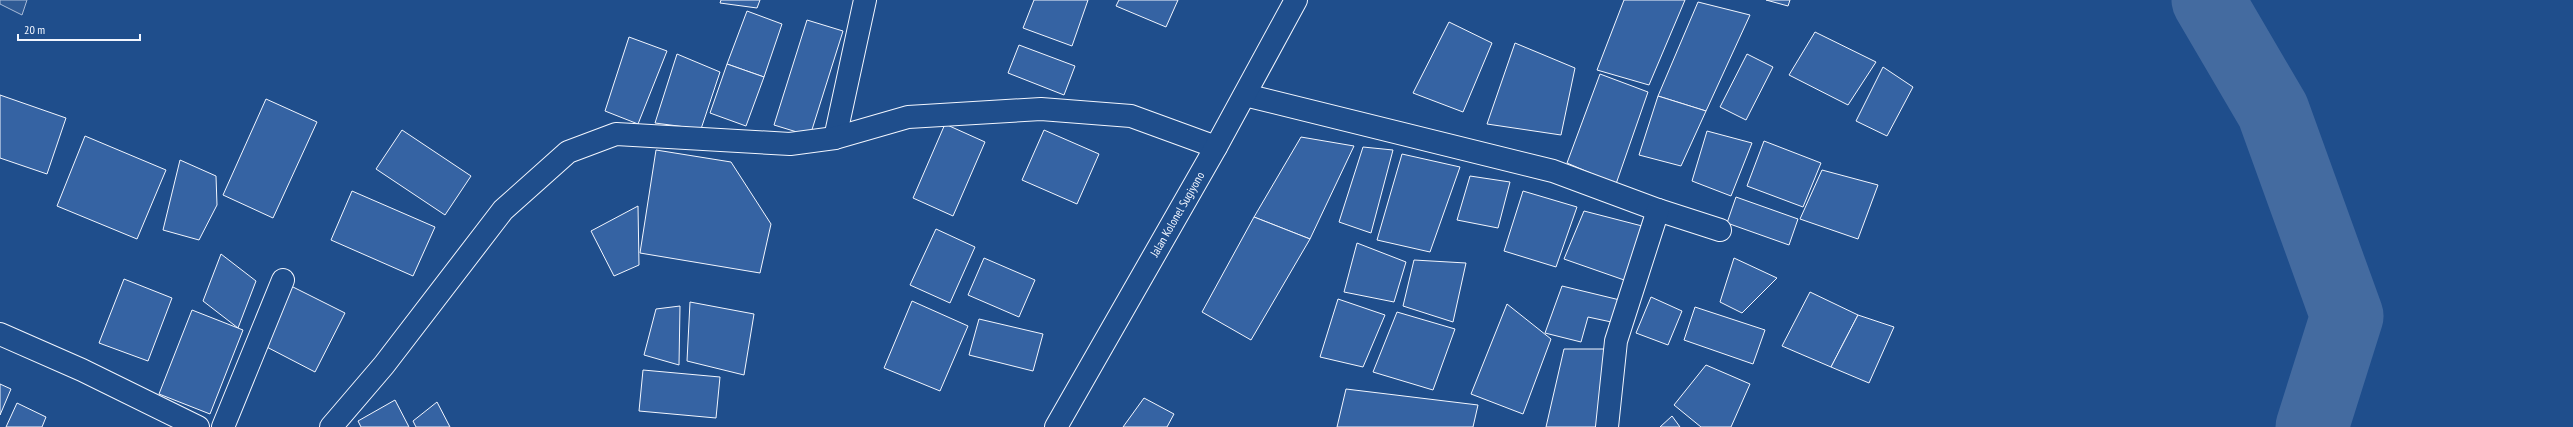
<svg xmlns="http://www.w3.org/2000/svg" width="2573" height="427" font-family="'PT Sans Narrow',sans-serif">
  <rect width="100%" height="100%" fill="#1f4e8c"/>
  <path fill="#305b95" stroke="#a8bbd7" d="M0,0h27l-5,15 -22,-11z"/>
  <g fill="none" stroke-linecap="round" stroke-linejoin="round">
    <path stroke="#446ba0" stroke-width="73" d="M2208,0l65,111 74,205 -35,111"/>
  </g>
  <g fill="#3563a3" stroke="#f2f6ff">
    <path d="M721,0h39l-3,8 -37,-5z"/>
    <path d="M1034,0h54l-16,46 -49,-18z"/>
    <path d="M1119,0h59l-12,27 -50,-21z"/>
    <path d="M1624,0h61l-36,85 -52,-15z"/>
    <path d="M1766,0h24l-2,6z"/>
    <path d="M1698,2l52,13 -44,96 -48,-15z"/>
    <path d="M747,11l35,13 -18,53 -37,-13z"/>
    <path d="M807,20l36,11 -33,105 -36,-11z"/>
    <path d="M1449,22l43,21 -29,69 -50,-19z"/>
    <path d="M1815,32l61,30 -28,43 -59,-30z"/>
    <path d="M629,37l38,14 -29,73 -33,-13z"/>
    <path d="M1515,43l60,25 -14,67 -74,-11z"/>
    <path d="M1019,45l56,21 -11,29 -56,-22z"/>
    <path d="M677,54l43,18 -19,57 -46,-6z"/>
    <path d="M1747,54l26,13 -27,53 -26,-13z"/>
    <path d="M727,64l37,13 -18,49 -36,-13z"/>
    <path d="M1883,67l30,20 -26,49 -31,-15z"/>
    <path d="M1600,74l48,18 -32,92 -49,-21z"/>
    <path d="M0,95l66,23 -19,56 -47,-16z"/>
    <path d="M1658,96l48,15 -25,55 -42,-11z"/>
    <path d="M266,99l51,23 -44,96 -50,-23z"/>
    <path d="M945,124l40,18 -32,74 -40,-18z"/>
    <path d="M402,130l69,46 -26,39 -69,-46z"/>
    <path d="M1044,130l55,24 -22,50 -55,-24z"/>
    <path d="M1707,131l45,12 -21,53 -39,-15z"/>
    <path d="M85,136l81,34 -29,69 -80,-33z"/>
    <path d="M1301,137l53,9 -44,93 -56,-22z"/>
    <path d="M1764,141l57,22 -18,44 -56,-21z"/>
    <path d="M1363,147l30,3 -22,83 -32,-11z"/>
    <path d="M656,150l75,12 40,62 -11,49 -120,-20z"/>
    <path d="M1402,154l58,13 -30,85 -53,-12z"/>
    <path d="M180,160l36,16 1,29 -18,35 -36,-10z"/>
    <path d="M1822,170l56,15 -20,54 -58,-20z"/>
    <path d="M1470,176l40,6 -12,46 -41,-8z"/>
    <path d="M352,191l83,36 -22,49 -82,-36z"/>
    <path d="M1523,191l54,16 -21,60 -52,-16z"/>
    <path d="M1736,197l62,22 -9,26 -62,-22z"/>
    <path d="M638,206l1,59 -25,11 -23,-45z"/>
    <path d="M1584,211l62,16 -19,54 -63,-22z"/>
    <path d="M1254,217l56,22 -59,101 -49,-28z"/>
    <path d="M936,229l39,18 -25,56 -40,-18z"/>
    <path d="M1357,243l49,19 -12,40 -50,-10z"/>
    <path d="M221,254l35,27 -18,47 -35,-27z"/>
    <path d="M984,258l51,22 -16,37 -51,-22z"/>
    <path d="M1734,258l43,20 -35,35 -22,-11z"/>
    <path d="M1414,260l52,3 -13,59 -50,-16z"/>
    <path d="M124,279l48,19 -24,63 -49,-18z"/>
    <path d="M291,286l54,27 -30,59 -54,-28z"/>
    <path d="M1562,286l62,15 -8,22 -28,-6 -7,25 -36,-9z"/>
    <path d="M1810,292l48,23 -27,52 -49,-21z"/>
    <path d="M1651,297l31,14 -14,34 -32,-12z"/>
    <path d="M1338,299l47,16 -22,52 -43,-10z"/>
    <path d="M912,301l56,25 -28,65 -56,-23z"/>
    <path d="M690,302l64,12 -10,61 -57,-14z"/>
    <path d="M1507,304l44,35 -28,75 -52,-20z"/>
    <path d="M680,306l-1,59 -35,-10 12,-46z"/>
    <path d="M1695,307l70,23 -12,34 -69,-24z"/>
    <path d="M192,310l51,20 -33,84 -51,-20z"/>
    <path d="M1397,312l58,17 -22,61 -60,-18z"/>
    <path d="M1858,315l36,12 -25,56 -38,-16z"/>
    <path d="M979,319l64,15 -10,37 -64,-16z"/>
    <path d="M1564,349h47l-8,78h-57z"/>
    <path d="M1706,365l44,19 -19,43h-30l-27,-22z"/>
    <path d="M643,370l77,7 -4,41 -77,-7z"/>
    <path d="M0,384l11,5 -11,26z"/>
    <path d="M1346,389l132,16 -5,22h-136z"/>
    <path d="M1144,398l30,16 -7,13h-44z"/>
    <path d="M395,400l14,27h-48l-3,-6z"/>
    <path d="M437,402l13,25h-34l-3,-6z"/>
    <path d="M17,403l29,14 -4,10h-36z"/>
    <path d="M1672,416l8,11h-20z"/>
  </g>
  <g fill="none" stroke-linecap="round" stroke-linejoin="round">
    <g stroke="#f2f6ff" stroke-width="24">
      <g id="minor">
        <path d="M1245,95l308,76 105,39 62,20"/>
        <path d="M835,138l30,-138"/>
        <path d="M0,334l82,36 116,57"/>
        <path d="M223,427l60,-147"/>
        <path d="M331,427l53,-62 119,-155 65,-58 48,-18 174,10 45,-6 73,-21 133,-8 90,7 85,31"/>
        <path d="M1607,427l9,-86 42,-131"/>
      </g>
    </g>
    <g stroke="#f2f6ff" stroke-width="24">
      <path id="trunk" d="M1056,427l160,-280 80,-147"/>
    </g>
    <use href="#minor" stroke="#1f4e8c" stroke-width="22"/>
    <use href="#trunk" stroke="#1f4e8c" stroke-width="22"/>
  </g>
  <g text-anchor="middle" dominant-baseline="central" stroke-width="3" stroke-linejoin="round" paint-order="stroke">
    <g font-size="12" fill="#f2f6ff" stroke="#1f4e8c">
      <text transform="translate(1177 214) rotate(-60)">Jalan Kolonel Sugiyono</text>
    </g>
  </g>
  <path d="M18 34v6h122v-6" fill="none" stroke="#f2f6ff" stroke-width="2"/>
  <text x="24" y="34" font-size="12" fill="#f2f6ff" stroke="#1f4e8c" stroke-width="3" paint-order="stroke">20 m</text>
</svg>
